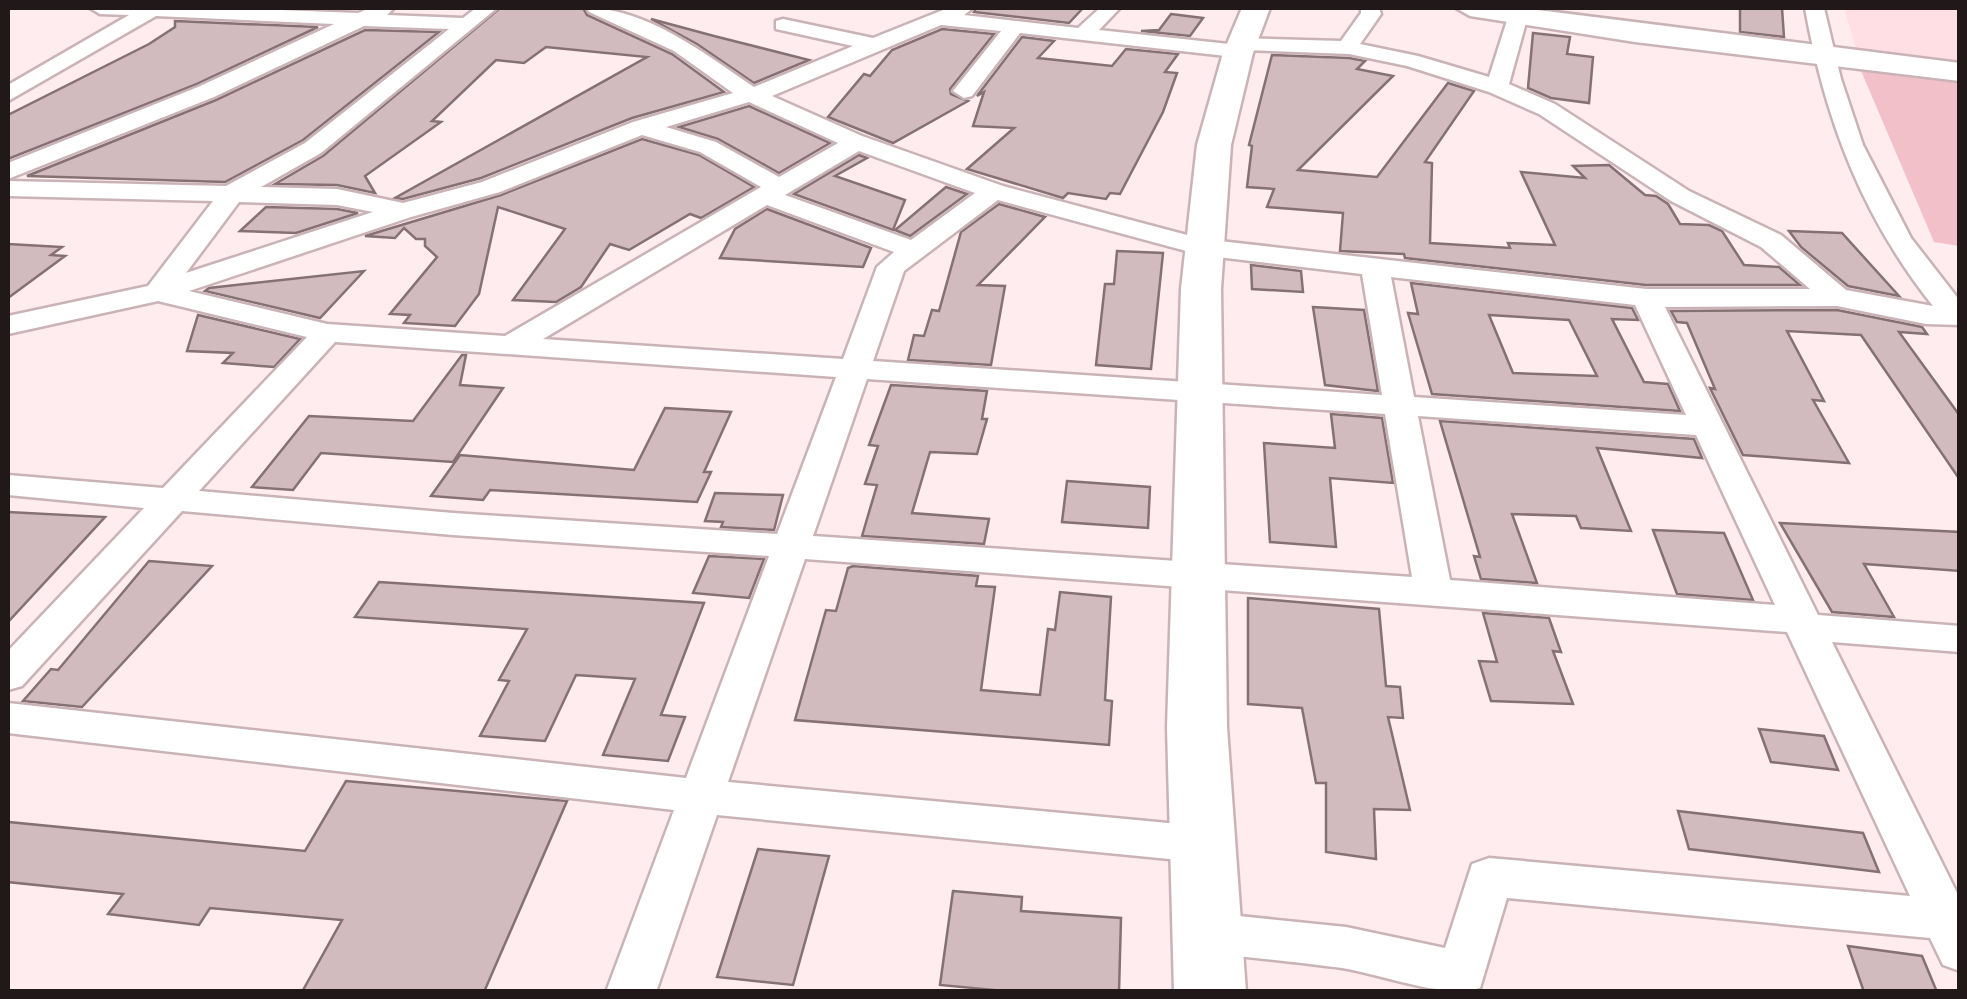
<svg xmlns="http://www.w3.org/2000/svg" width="1967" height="999" font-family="'Golos Text',sans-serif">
  <rect width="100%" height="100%" fill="#ffecef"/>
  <path fill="#ffdfe4" d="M1844,8h115v53l-103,-13z"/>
  <path fill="#f2c0c9" d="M1859,66l100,12v168l-25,-4z"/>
  <g fill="#d2bbbf" stroke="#857174" stroke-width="2.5" fill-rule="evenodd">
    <path d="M500,8h83l4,7 85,39 52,38 -92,26 -151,60 -78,21 -8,-1 252,-141 -101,-10 -22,16 -28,-3 -64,61 9,1 -76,54 10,17 -38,-8 -62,-1 48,-28z"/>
    <path d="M976,8h107l-14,15 -95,-11z"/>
    <path d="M1740,8h42l2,29 -44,-5z"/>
    <path d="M1171,14l32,4 -13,18 -49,-5 18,-1z"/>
    <path d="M651,19l63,17 95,24 -55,23 -57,-39z"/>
    <path d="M175,21l143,6 -121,57 -189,75v-44l141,-71 26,-17z"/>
    <path d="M942,29l52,5 -44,55 1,5 17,7 -75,42 -65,-26 36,-43 6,2 22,-26z"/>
    <path d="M365,30l74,2 -136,108 -78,42 -198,-6 189,-76z"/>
    <path d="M1533,33l37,4 -3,17 26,3 -4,46 -38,-5 -23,-10z"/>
    <path d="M1022,37l32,4 -16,17 74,8 14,-17 52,5 -13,18 12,1 -14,39 -43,82 -10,-1 -4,6 -38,-6 -5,5 -96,-29 47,-41 -41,-2 11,-34 -7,4z"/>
    <path d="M1272,55l77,3 16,3 -8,8 36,7 -95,94 79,7 71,-94 26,8 -49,71 7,1 -2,80 80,5 -2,-5 47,2 -34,-73 64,6 -12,-12 36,-1 36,30 11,1 12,8 12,20 29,1 13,6 22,34 35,2 21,18h-154l-241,-27 -1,-4 -64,-3 3,-38 -76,-6 7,-18 -27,-2 5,-41 -3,-1z"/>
    <path d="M749,106l81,37 -51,30 -61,-34 -39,-12z"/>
    <path d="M642,139l57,16 55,32 -53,31 -11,-4 -61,36 -19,-6 -29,43 -25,15 -43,-2 52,-71 -67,-22 -19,87 -24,32 -51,-3 6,-8 -20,-1 47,-57 -12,-11v-7h-9l-12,-11 -9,10 -30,-2 136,-41z"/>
    <path d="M859,155l8,3 -32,18 70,24 -12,30 -99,-36z"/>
    <path d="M946,187l21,7 -57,42 -15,-6z"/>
    <path d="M999,204l46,13 -67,68 27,1 -14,79 -83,-5 6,-25 10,1 8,-26 7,1 22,-79z"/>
    <path d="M266,207l71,2 21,4 -62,20 -56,-2z"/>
    <path d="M767,209l104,39 -8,19 -143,-9 15,-29z"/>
    <path d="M1789,231l53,2 57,63 -51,-10 -47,-39z"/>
    <path d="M8,244l54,3 -11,8 14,1 -57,42z"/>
    <path d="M1117,251l46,2 -12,116 -55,-4 9,-81h9z"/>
    <path d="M1251,265l50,6 2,21 -51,-3z"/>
    <path d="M364,271l-44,47 -115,-27 4,-3z"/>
    <path d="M1411,283l221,25 6,12 -26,-1 32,63 24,2 12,27 -248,-17 -24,-81 10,1zM1489,315l80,5 28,56 -84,-3z"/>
    <path d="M1313,307l51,3 14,81 -53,-6z"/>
    <path d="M1837,310l85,17 5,7 -28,-2 61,84v64l-99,-145 -74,-4 37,70 -11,-1 36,63 -106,-8 -33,-67 5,1 -28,-66 -10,-1 -6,-11z"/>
    <path d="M198,315l102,24 -26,28 -51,-4 10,-10 -46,-2z"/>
    <path d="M462,355h4l-6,30 43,3 -50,74 -132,-9 -28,37 -41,-3 57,-71 104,5z"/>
    <path d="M891,385l96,6 -5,28h5l-10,35 -47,-2 -18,61 77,6 -5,25 -122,-8 15,-51 -12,-1 13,-38 -9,-1z"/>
    <path d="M665,408l66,4 -27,60h7l-14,30 -207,-12 -7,10 -52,-4 29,-41 174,15z"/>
    <path d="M1331,414l51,4 11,65 -63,-5 6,69 -66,-5 -6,-99 71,5z"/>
    <path d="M1440,421l254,18 8,19 -105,-10 34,83 -50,-3 -5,-12 -64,-2 25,69 -56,-4 -7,-23 6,1z"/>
    <path d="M1067,481l83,6 -2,41 -86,-6z"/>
    <path d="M715,493l68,2 -9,35 -53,-3 2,-5 -18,-1z"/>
    <path d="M8,512l97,5 -97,105z"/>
    <path d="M1780,523l180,9v39l-96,-7 30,53 -62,-5z"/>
    <path d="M1653,530l71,3 29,67 -76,-6z"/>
    <path d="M709,556l55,3 -15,39 -56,-5z"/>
    <path d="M149,561l63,5 -130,141 -59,-6 28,-32 7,1z"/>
    <path d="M853,566l125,10 -2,10 19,1 -14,103 59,5 8,-66 7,1 5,-38 51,5 -6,103 7,1 -3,44 -314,-25 31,-110 10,1 12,-43z"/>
    <path d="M379,582l325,21 -43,112 24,2 -17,44 -65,-6 32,-76 -59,-4 -31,66 -65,-5 29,-55 -10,-1 28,-51 -172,-12z"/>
    <path d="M1248,598l131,11 7,77 14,1 3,31 -15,-1 22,93 -36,-1 2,50 -50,-7v-69h-10l-14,-75 -54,-4z"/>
    <path d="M1483,613l66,5 12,34 -8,-1 20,53 -82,-3 -12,-40 18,1z"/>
    <path d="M1759,729l65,7 14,34 -67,-8z"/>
    <path d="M346,781l221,20 -83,191h-182l40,-72 -132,-12 -11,17 -91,-11 15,-20 -115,-12v-60l297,29z"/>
    <path d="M1678,811l185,22 16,39 -190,-23z"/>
    <path d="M758,849l71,7 -36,129 -76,-8z"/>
    <path d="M953,891l69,6 -1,14 100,7 -2,74h-104l-75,-7z"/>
    <path d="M1848,946l74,10 15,36h-73z"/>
  </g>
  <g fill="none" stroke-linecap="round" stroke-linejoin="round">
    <g stroke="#cab3b7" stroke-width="5">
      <path id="street" d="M90,8h134l134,5 12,-5h24l-7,7 76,3 13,-10h21l-176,145 -60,34 76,2 66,14 79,-21 151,-60 100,-29 -59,-42 -85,-39 -2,-4c60,0 118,46 167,79l99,-41 -77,-17v-8l7,-2 90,19 75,-30h25l-9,7 114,13 22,-20h20l-21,22 130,14 10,-6 102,3 20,-28v-5h18l2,6 -21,30 58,12 71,21 22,-69h19l-21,76 46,20 134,87 92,44 65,55 87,16c-71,-89 -108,-187 -128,-298h19l17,71 22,66 48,93 49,63v24l-34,-1 -89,-18 -172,1 153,308 142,11v26l-128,-10 128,257v72l-17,-6 -13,-27 -423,-40 -27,90c-38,11 -99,-14 -138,-20 -44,-6 -88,-10 -132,-15l-17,-6 -7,-14 7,-14 17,-6 136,14 99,21 27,-84 17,-6 421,38 -123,-264 -982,-73 -77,223 472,44 16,5 7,13 -7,13 -16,5 -483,-47 -61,177h-50l68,-182 -666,-77v-30l678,75 83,-222 -316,-21 -271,-24 -160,175 -14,4v-39l136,-143 -136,-13v-20l155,13 144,-151 -149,-36 -150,33v-18l140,-30 65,-85 -205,-5v-15l218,5 79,-43 144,-114 -85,-3 -150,71 -206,82v-16l190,-76 136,-63 -178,-8 -148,85v-16l121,-70 -29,-1zM941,25l60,6 -48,60 11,7 8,-2 48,-63 215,24 10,-7 104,4 58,12 82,26 50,22 132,87 90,46 49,42h-164l-444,-50 -199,-53 -141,-50 -90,-40zM749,102l89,41 -59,34 -63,-35 -50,-15zM642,135l58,17 61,35 -256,149 -178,-12 -138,-33 222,-74 89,-25zM859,151l116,42 -64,47 -126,-45zM998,200l203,55 161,19 20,121 -509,-34 31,-90zM239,202l98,3 36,7 -187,61zM767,205l127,47 -17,15 -34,92 -300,-20zM1391,277l244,28 51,110 -272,-18zM335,342l501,35 -59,157 -324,-21 -254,-22zM867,379l518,35 27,163 -599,-41zM1418,416l278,19 79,170 -325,-25z"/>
    </g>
    <g stroke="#cab3b7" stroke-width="5">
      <g id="secondary">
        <path d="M1242,8h28l-17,45 -22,92 -10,144 6,438 19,265h-72l-7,-265 14,-438 16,-144 26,-92z"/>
        <path d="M1456,8h67l437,55v18l-325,-39 -165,-26z"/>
      </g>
    </g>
    <use href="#street" fill="#fff" fill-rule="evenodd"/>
    <use href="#secondary" fill="#fff" fill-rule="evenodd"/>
  </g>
  <rect width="1967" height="999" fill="none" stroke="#201819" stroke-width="20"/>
</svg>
